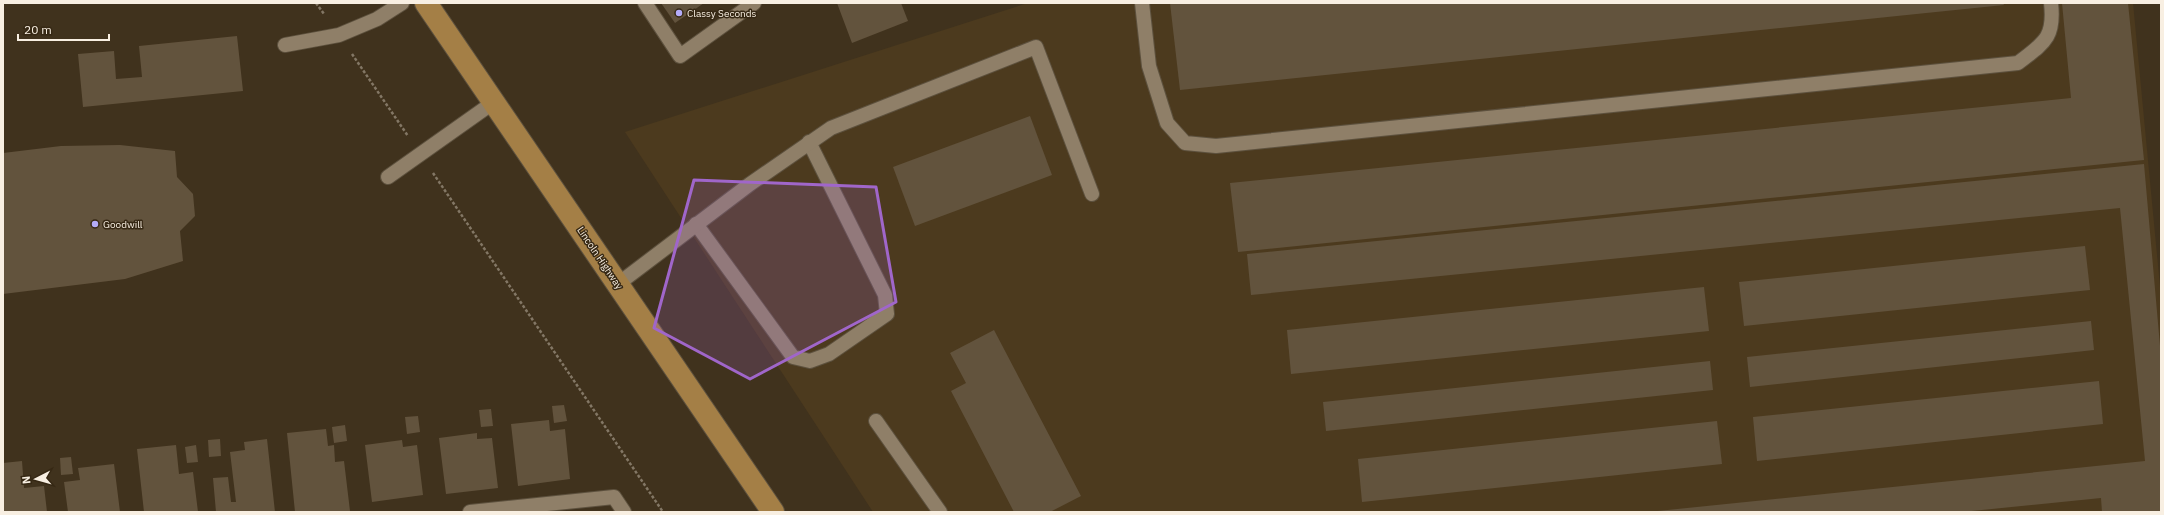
<svg xmlns="http://www.w3.org/2000/svg" width="2164" height="515" font-family="'IBM Plex Sans',sans-serif">
  <rect width="100%" height="100%" fill="#40321d"/>
  <path fill="#4c3a1e" d="M1028,3h1105l28,294v215h-1288l-248,-380z"/>
  <g fill="#62533d">
    <path d="M661,3h43l-29,20z"/>
    <path d="M837,3h64l7,18 -56,22z"/>
    <path d="M1170,3h833l1,2 -824,85z"/>
    <path d="M2062,3h66l16,157 -906,92 -8,-69 841,-85z"/>
    <path d="M237,36l6,55 -160,16 -5,-53 36,-3 2,28 26,-2 -3,-31z"/>
    <path d="M1030,116l22,59 -137,51 -22,-59z"/>
    <path d="M120,145l55,6 2,26 16,17 2,22 -15,15 3,30 -58,18 -122,15v-141l58,-7z"/>
    <path d="M2144,164l17,193v155h-59l-1,-14 -139,14h-314l497,-51 -25,-253 -869,87 -4,-41z"/>
    <path d="M2085,246l5,44 -346,36 -5,-44z"/>
    <path d="M1704,287l5,44 -418,43 -4,-44z"/>
    <path d="M2091,321l3,29 -344,37 -3,-30z"/>
    <path d="M994,330l87,166 -31,16h-36l-63,-121 15,-8 -16,-30z"/>
    <path d="M1710,361l3,29 -387,41 -3,-29z"/>
    <path d="M2099,381l4,43 -346,37 -4,-44z"/>
    <path d="M564,405l3,16 -13,2 -2,-17z"/>
    <path d="M491,409l2,17 -12,1 -2,-17z"/>
    <path d="M418,416l2,16 -13,2 -2,-17z"/>
    <path d="M549,420l1,11 15,-2 5,50 -52,7 -7,-62z"/>
    <path d="M1717,421l5,43 -360,38 -4,-43z"/>
    <path d="M345,425l2,16 -13,2 -2,-16z"/>
    <path d="M326,429l2,17 6,-1 1,17 9,-1 6,50 -55,1 -8,-79z"/>
    <path d="M477,433v6l15,-1 6,50 -52,6 -7,-56z"/>
    <path d="M220,439l1,17 -12,1 -1,-17z"/>
    <path d="M267,439l8,73h-59l-3,-34 15,-1 3,25h5l-6,-50 15,-2 -1,-8z"/>
    <path d="M402,440l1,7 14,-2 6,50 -51,7 -7,-57z"/>
    <path d="M176,445l3,29 14,-2 5,40h-54l-7,-63z"/>
    <path d="M196,445l2,17 -11,1 -2,-16z"/>
    <path d="M71,457l2,17 -12,1 -1,-17z"/>
    <path d="M22,461l2,27 20,-2 3,26h-44v-49z"/>
    <path d="M114,464l6,48h-52l-4,-30 16,-2 -2,-12z"/>
  </g>
  <g fill="none" stroke-linecap="round" stroke-linejoin="round">
    <g stroke="#5d513e" stroke-width="16">
      <g id="service">
        <path d="M645,3l35,53 74,-53"/>
        <path d="M1142,3l7,63 18,57 18,20 31,3 802,-83c26,-20 37,-25 33,-60"/>
        <path d="M285,45l54,-10 38,-16 25,-16"/>
        <path d="M388,177l106,-75"/>
        <path d="M696,224l97,133 17,4 19,-7 58,-40 -2,-19 -76,-153"/>
        <path d="M618,284l132,-100 81,-56 205,-81 56,147"/>
        <path d="M876,421l64,91"/>
        <path d="M470,512l144,-15 10,15"/>
      </g>
    </g>
    <g stroke="#5d513e" stroke-width="24">
      <path id="trunk" d="M426,3l347,509"/>
    </g>
    <g stroke="#837765" stroke-width="2.5" stroke-dasharray="3 2" stroke-linecap="butt">
      <path d="M316,3l8,11"/>
      <path d="M352,54l56,82"/>
      <path d="M433,173l230,339"/>
    </g>
    <use href="#service" stroke="#8f7f68" stroke-width="14"/>
    <use href="#trunk" stroke="#a47f46" stroke-width="22"/>
  </g>
  <path fill="#a066ca" fill-opacity="0.2" stroke="#a066ca" stroke-width="3" stroke-linejoin="round" d="M694,180l182,7 20,115 -146,77 -96,-51z"/>
  <g fill="#b4acf9" stroke="#362814" stroke-width="1.5">
    <circle cx="679" cy="13" r="4"/>
    <circle cx="95" cy="224" r="4"/>
  </g>
  <g text-anchor="middle" dominant-baseline="central" stroke-width="3" stroke-linejoin="round" paint-order="stroke">
    <g font-size="10" fill="#f8efe2" stroke="#362814" text-anchor="start">
      <text x="687" y="13">Classy Seconds</text>
      <text x="103" y="224">Goodwill</text>
    </g>
    <g font-size="10" fill="#f8efe2" stroke="#362814">
      <text transform="translate(600 258) rotate(56)">Lincoln Highway</text>
    </g>
  </g>
  <rect width="2164" height="515" fill="none" stroke="#f8efe2" stroke-width="8"/>
  <g transform="translate(36 479) rotate(264)" stroke="#362814" stroke-width="3" paint-order="stroke">
  <path d="M0-3L7 15L0 10L-7 15Z" fill="#f8efe2"/>
  <text y="-6" font-size="11" font-weight="bold" text-anchor="middle" fill="#f8efe2">N</text>
  </g>
  <path d="M18 34v6h91v-6" fill="none" stroke="#f8efe2" stroke-width="2"/>
  <text x="24" y="34" font-size="12" fill="#f8efe2" stroke="#362814" stroke-width="3" paint-order="stroke">20 m</text>
</svg>
